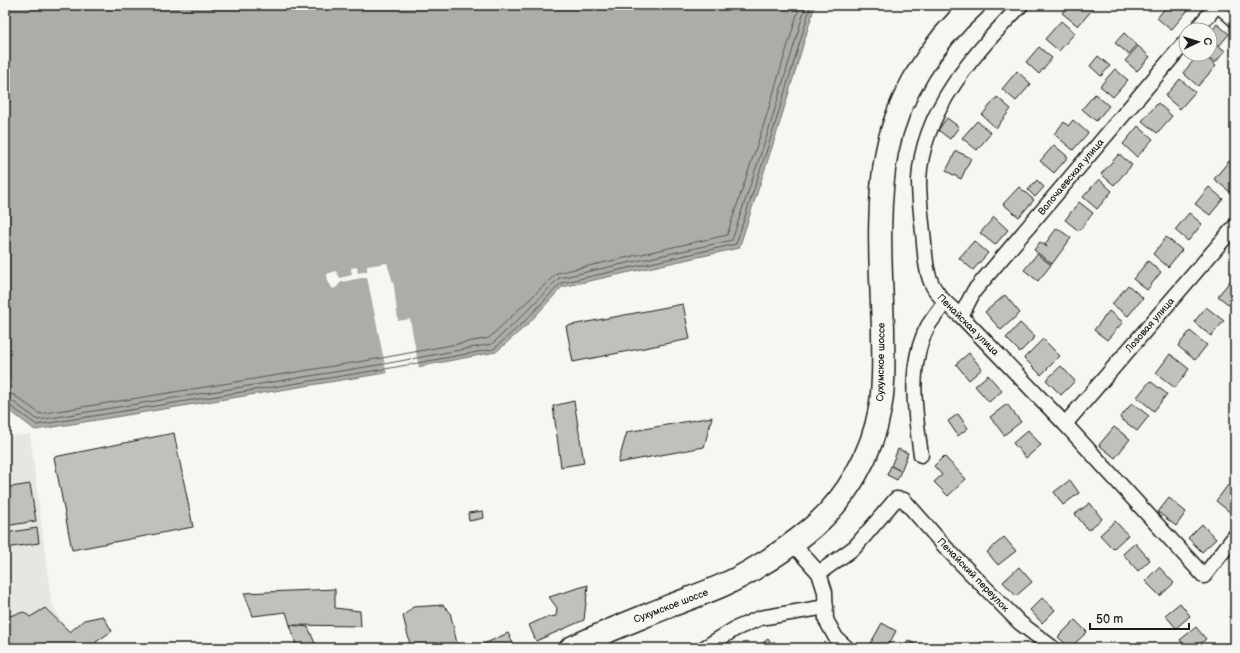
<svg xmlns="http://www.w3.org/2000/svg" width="1240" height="653" font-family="'Balsamiq Sans',sans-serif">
  <rect width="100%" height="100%" fill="#f6f6f2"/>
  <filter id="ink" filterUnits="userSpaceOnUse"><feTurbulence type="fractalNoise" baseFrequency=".025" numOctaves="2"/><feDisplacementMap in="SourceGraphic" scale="8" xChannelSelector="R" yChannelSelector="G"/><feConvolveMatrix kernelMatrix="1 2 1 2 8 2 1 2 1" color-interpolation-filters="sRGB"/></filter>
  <g filter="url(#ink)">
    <path fill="#e6e6e2" d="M30,434l21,168 25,46h-71v-211z"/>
    <path fill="#acaca9" stroke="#727271" d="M5,5h810l-38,127 -38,116 -177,39 -34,37 -32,28 -111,21 -350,57 -30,-23z"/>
    <path fill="#f6f6f2" d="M387,263l7,23 4,35 12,-2 9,49 -32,7 -20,-98 -26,5 -4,5 -4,2 -5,-7 -1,-8 9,-3 4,7 12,-3 -1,-7 6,-1 1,6 9,-2v-5z"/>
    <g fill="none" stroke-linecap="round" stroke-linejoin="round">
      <g stroke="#565654" stroke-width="1">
        <path d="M5,393l9,2 26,19 342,-56 107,-20 68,-65 170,-38 36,-108 37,-122"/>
        <path d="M5,399l7,2 26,19 346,-56 108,-20 29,-27 38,-39 173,-38 37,-111 37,-124"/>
        <path d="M5,404l4,1 28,20 348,-56 109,-20 31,-28 36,-38 175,-39 37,-113 38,-126"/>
      </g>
    </g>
    <g fill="#c0c0bd" stroke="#1c1c1c">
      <path d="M1068,5h21l4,4 -15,17 -16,-13z"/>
      <path d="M1168,5h16l5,4 -18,21 -14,-12z"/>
      <path d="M1061,21l14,12 -16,18 -14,-12z"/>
      <path d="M1217,24l12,10 -10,12 -9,-8v-5z"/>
      <path d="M1124,33l13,12 -8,9 -14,-11z"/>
      <path d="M1212,40l13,11 -10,12 -11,-9h6v-12z"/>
      <path d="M1138,46l12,11 -13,14 -12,-10z"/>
      <path d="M1039,47l13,11 -13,16 -13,-12z"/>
      <path d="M1199,54h3l14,12 -18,20 -15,-13z"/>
      <path d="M1098,56l12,10 -9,10 -11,-10z"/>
      <path d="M1115,69l13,11 -15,17 -13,-11z"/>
      <path d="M1017,71l14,13 -15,17 -14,-12z"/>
      <path d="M1180,79l15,13 -15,17 -15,-13z"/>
      <path d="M1095,94l14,12 -13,15 -14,-12z"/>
      <path d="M997,97l14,12 -15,19 -14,-13z"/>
      <path d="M1158,103l14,13 -15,17 -15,-12z"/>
      <path d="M947,118l12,9 -9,12 -12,-9z"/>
      <path d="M1073,120l15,13 -15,17 -19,-16 10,-12 4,4z"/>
      <path d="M977,121l14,12 -14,17 -15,-12z"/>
      <path d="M1138,126l15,13 -16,18 -14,-13z"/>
      <path d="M1054,145l14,12 -14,16 -14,-12z"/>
      <path d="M956,151l15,7 -10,21 -15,-8z"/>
      <path d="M1119,154l13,11 -18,20 -13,-11z"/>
      <path d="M1229,161l6,5v20l-5,6 -16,-13z"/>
      <path d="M1099,179l13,12 -15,18 -14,-12z"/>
      <path d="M1037,180l7,7 -9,10 -7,-7z"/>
      <path d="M1019,187l15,13 -15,17 -16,-13z"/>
      <path d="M1209,187l14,12 -13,16 -15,-11z"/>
      <path d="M1079,202l14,11 -14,18 -14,-11z"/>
      <path d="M1189,213l13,11 -14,17 -13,-11z"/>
      <path d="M994,217l14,13 -13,15 -15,-12z"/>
      <path d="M1057,228l14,10 -19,26 -18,-14 6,-8 7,5 -2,-3z"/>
      <path d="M1166,237l16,13 -14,17 -15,-13z"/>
      <path d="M974,241l14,12 -15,17 -14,-12z"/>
      <path d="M1037,254l14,11 -13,16 -14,-11z"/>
      <path d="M1148,261l13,11 -14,18 -14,-11z"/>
      <path d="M1231,280l4,3 -1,26 -16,-13z"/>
      <path d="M1128,285l15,13 -15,18 -16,-12z"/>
      <path d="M1005,295l15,18 -19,17 -16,-18z"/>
      <path d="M683,304l7,35 -117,23 -7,-36z"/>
      <path d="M1206,307l18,14 -13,15 -17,-14z"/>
      <path d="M1109,311l14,11 -16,18 -13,-10z"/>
      <path d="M1020,323l15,14 -15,15 -14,-14z"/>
      <path d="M1190,331l17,14 -12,15 -17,-14z"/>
      <path d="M1043,339l17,17 -19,19 -17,-17z"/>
      <path d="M969,353l13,16 -13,11 -13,-16z"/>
      <path d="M1170,354l19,15 -14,19 -19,-15z"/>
      <path d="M1061,366l14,15 -14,14 -15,-15z"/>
      <path d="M988,375l14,16 -13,11 -14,-16z"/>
      <path d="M1150,381l17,13 -13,17 -17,-14z"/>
      <path d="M574,401l10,62 -23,4 -8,-61z"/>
      <path d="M1132,403l17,13 -12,15 -17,-13z"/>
      <path d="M1007,404l14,18 -17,13 -14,-18z"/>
      <path d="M958,414l10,14 -10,8 -10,-15z"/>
      <path d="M712,417l-8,30 -86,16 9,-31z"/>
      <path d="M1114,427l16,12 -15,19 -16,-13z"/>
      <path d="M1028,430l13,15 -15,13 -13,-15z"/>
      <path d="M174,433l19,94 -121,23 -18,-93z"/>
      <path d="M898,449l10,4 -7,18 -10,-5z"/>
      <path d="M944,456l22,23 -18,17 -14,-14 8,-7 -8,-9z"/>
      <path d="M891,466l10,5 -4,9 -10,-5z"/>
      <path d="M1070,480l9,13 -16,12 -9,-13z"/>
      <path d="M30,484l6,37 -31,5v-38z"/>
      <path d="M1228,485l7,6v16l-4,6 -15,-12z"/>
      <path d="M1169,498l17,14 -10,14 -18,-14z"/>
      <path d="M1090,503l12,16 -14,11 -13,-16z"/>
      <path d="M483,511l1,7 -15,3 -1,-8z"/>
      <path d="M1115,521l13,14 -15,14 -13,-14z"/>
      <path d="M1202,524l14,15 -14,13 -14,-14z"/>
      <path d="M37,528l2,15 -34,5v-15z"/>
      <path d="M1004,537l12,14 -18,14 -11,-13z"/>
      <path d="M1135,543l15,17 -12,11 -15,-17z"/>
      <path d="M1019,567l13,15 -16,14 -13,-14z"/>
      <path d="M1159,567l15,16 -14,13 -15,-15z"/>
      <path d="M588,585l-4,35 -48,21 -7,-16 15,-7 12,-2 1,-8 -8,-11z"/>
      <path d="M335,589v19l25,3 1,15 -71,-1 -4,-13 -33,4 -9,-23z"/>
      <path d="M1042,598l13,12 -13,13 -12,-13z"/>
      <path d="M1180,603l10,13 -14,12 -11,-13z"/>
      <path d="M443,605l7,7 8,36h-47l-8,-32 10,-9z"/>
      <path d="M45,608l25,24 14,-12 19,-4 9,15 -16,11 1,6h-92v-31l19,-5 6,5z"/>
      <path d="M1075,620l12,12 -17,16 -12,-11z"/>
      <path d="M882,623l14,8 -9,17h-14l-4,-2z"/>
      <path d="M290,625l18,2 9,21h-20z"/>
      <path d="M1196,627l10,12 -11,9h-9l-6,-8z"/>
      <path d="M508,633l8,15h-41z"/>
      <path d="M768,639l6,9h-12l-2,-3z"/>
      <path d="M908,640l13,8h-18z"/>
      <path d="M981,642l8,6h-13z"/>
    </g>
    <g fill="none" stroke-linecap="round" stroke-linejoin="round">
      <g stroke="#1c1c1c" stroke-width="17">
        <g id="minor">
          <path d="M1021,5c-46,48 -99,105 -102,175 0,17 2,35 4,52 4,43 2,56 38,84l104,108 139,152 31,-40"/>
          <path d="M1218,5l17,15"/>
          <path d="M1196,30l21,-25"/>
          <path d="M961,316l13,-25 212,-250"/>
          <path d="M1065,424l170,-198"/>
          <path d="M921,455c-6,-42 -14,-90 7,-129 5,-8 11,-15 16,-23"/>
          <path d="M792,543l27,30 6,19 1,28 10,18 11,10"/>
          <path d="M819,573l36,-26 41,-48 8,1 43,49 73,74 33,25"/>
          <path d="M704,648l31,-19 25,-11 66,-11"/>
        </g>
      </g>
      <g stroke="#1c1c1c" stroke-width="25">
        <path id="trunk" d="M571,648c33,-16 67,-29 101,-43 29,-11 59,-21 85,-38 19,-11 38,-25 55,-39 35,-30 60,-74 68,-119 5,-27 3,-54 3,-80 -2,-58 -7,-120 4,-178 11,-55 45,-109 87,-146"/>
      </g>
      <use href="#minor" stroke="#f6f6f2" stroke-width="14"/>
      <use href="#trunk" stroke="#f6f6f2" stroke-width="22"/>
    </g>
  </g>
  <g text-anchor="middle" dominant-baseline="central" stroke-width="3" stroke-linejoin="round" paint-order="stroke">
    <g font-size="10" fill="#1c1c1c" stroke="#f6f6f2">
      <text transform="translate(1071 177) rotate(-50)">Волочаевская улица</text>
      <text transform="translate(968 325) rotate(45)">Пенайская улица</text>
      <text transform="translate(1150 325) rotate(-49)">Лозовая улица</text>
      <text transform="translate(881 362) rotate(-89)">Сухумское шоссе</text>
      <text transform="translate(973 575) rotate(46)">Пенайский переулок</text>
      <text transform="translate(671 606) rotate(-21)">Сухумское шоссе</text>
    </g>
  </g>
  <rect width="1240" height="653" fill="none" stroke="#f6f6f2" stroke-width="20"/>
  <rect x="10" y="10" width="1220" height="633" fill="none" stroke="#1c1c1c" stroke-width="1.5" filter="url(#ink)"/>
  <g transform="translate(1198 42) rotate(86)"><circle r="19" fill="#f6f6f2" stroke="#9f9f9c"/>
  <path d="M0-3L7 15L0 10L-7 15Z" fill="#1c1c1c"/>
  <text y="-6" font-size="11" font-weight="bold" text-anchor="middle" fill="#1c1c1c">С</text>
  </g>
  <path d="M1090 623v6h99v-6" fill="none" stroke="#1c1c1c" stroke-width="2"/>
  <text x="1096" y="623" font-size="12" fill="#1c1c1c" stroke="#f6f6f2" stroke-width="3" paint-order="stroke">50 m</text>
</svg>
